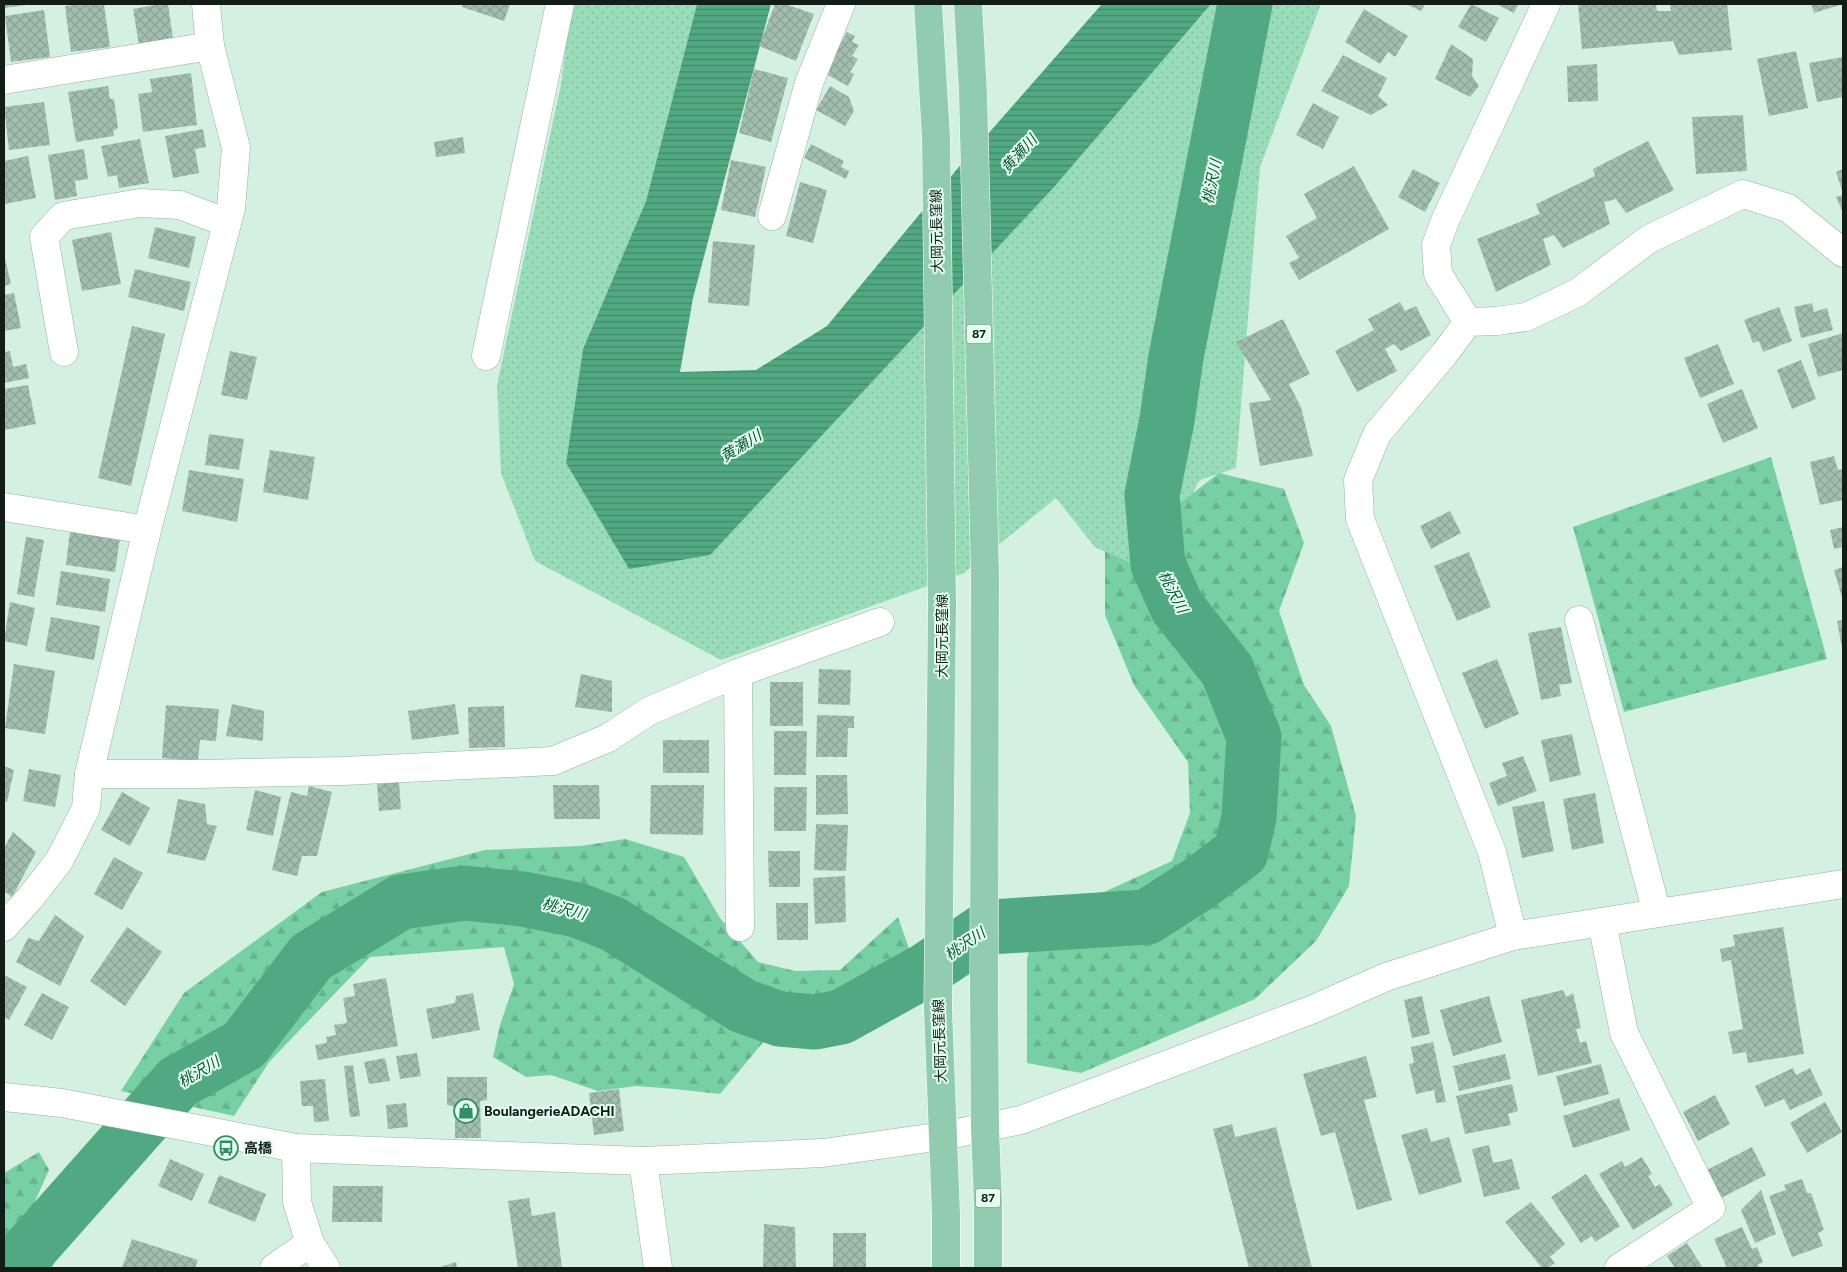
<svg xmlns="http://www.w3.org/2000/svg" width="1847" height="1272" font-family="Figtree,'Noto Sans JP',sans-serif">
  <defs>
    <pattern id="grass-dots" width="8" height="8" patternUnits="userSpaceOnUse" patternTransform="scale(1.25)"><rect width="8" height="8" fill="#98dcb9"/><path d="M2 2h.1M6 6h.1" fill="none" stroke="#82bc9e" stroke-width="1.8" stroke-linecap="round"/></pattern>
    <pattern id="forest-firs" width="22" height="20" patternUnits="userSpaceOnUse" patternTransform="scale(1.25)"><rect width="22" height="20" fill="#77d0a4"/><path d="M5 1l3.5 6h-7zM16 11l3.5 6h-7z" fill="#66b28c"/></pattern>
    <pattern id="water-rules" width="6" height="5" patternUnits="userSpaceOnUse" patternTransform="scale(1.25)"><rect width="6" height="5" fill="#50a980"/><path d="M0 2.5h6" fill="none" stroke="#418968"/></pattern>
    <pattern id="building-cross-hatch" width="8" height="8" patternUnits="userSpaceOnUse" patternTransform="scale(1.25)"><rect width="8" height="8" fill="#a2beae"/><path d="M0 0l8 8M0 8l8-8" fill="none" stroke="#8ba395"/></pattern>
  </defs>
  <rect width="100%" height="100%" fill="#d4f0e0"/>
  <path fill="url(#grass-dots)" d="M571,4h126l-51,197 -63,148 -17,114 63,106 426,-383 156,-182h110l-61,163 -24,301 -36,12 -53,92 -52,-25 -39,-49 -92,75 -243,87 -186,-99 -34,-88 -4,-88 64,-301z"/>
  <g fill="url(#forest-firs)">
    <path d="M1771,457l56,202 -203,53 -51,-185z"/>
    <path d="M1219,473l65,16 20,54 -25,68 25,74 27,41 25,90 -7,70 -33,55 -61,58 -174,74 -54,-10v-103l7,-36 138,-63 18,-48 -2,-51 -54,-77 -29,-70v-64l42,20 33,-68z"/>
    <path d="M625,839l59,18 36,61 38,44 37,9 45,-1 58,-53 15,43 -63,37 -85,43 -45,54 -45,-5 -39,-3 -38,5 -47,-16 -25,2 -33,-20 7,-32 14,-41 -10,-37 -134,10 -101,105 -35,54 -113,-25 63,-98 138,-101 163,-42 96,-4z"/>
    <path d="M39,1152l10,18 -20,45 35,26 -12,27h-48v-95z"/>
  </g>
  <path fill="url(#water-rules)" d="M697,4h74l-78,294 -13,74 76,-2 71,-44 131,-158 144,-164h109l-156,182 -345,369 -81,14 -63,-106 17,-114 63,-148z"/>
  <g fill="none" stroke-linecap="round" stroke-linejoin="round">
    <path stroke="#50a980" stroke-width="55" d="M13,1268l165,-186 66,-37 67,-88 90,-55 63,-9 59,6 54,11 36,14 130,82 37,13 35,3 26,-5 85,-47 64,-43 157,-10 53,-34 41,-31 8,-35 5,-80 -27,-67 -50,-63 -19,-43 -6,-69 15,-75 9,-63 69,-353"/>
  </g>
  <g fill="url(#building-cross-hatch)">
    <path d="M4,4h22v1l-22,3z"/>
    <path d="M80,4h24l6,43 -39,5 -6,-46z"/>
    <path d="M161,4h7l5,35 -34,6 -6,-36z"/>
    <path d="M463,4h47l-6,17 -42,-14z"/>
    <path d="M775,4h10l29,10 -18,47 -37,-15z"/>
    <path d="M1406,4h19l-4,7z"/>
    <path d="M1471,4l28,14 -13,24 -28,-15z"/>
    <path d="M1496,4h22l-4,9z"/>
    <path d="M1578,4h78l1,7h14l-1,-7h57l5,46 -53,5 -6,-14 -91,8z"/>
    <path d="M1811,4h32l-29,9z"/>
    <path d="M1364,9l44,27 -13,21 -7,-5 -8,12 -35,-22z"/>
    <path d="M44,10l6,47 -39,5 -6,-46z"/>
    <path d="M847,32l8,4 -3,6 7,3 -7,11 6,3 -8,13 4,2 -6,12 -24,-13z"/>
    <path d="M1451,44l22,15 -1,17 7,10 -9,11 -35,-18z"/>
    <path d="M1796,51l12,57 -39,8 -12,-57z"/>
    <path d="M1343,55l44,23 -9,18 10,9 -17,10 -50,-24z"/>
    <path d="M1843,57v40l-26,5 -8,-39z"/>
    <path d="M1597,64l1,37 -30,1 -1,-36z"/>
    <path d="M754,69l34,9 -17,64 -32,-9z"/>
    <path d="M191,73l6,52 -54,7 -5,-38 14,-2 -2,-13z"/>
    <path d="M108,86l2,13h4l4,29 -5,3 1,5 -38,6 -8,-50z"/>
    <path d="M830,86l19,11 5,14 -9,15 -29,-16z"/>
    <path d="M44,102l6,43 -41,5 -5,-43z"/>
    <path d="M1313,103l26,14 -16,32 -27,-14z"/>
    <path d="M1743,115l4,56 -51,3 -4,-57z"/>
    <path d="M203,129l3,18 -11,2 4,24 -26,5 -8,-42z"/>
    <path d="M463,137l2,16 -29,4 -2,-15z"/>
    <path d="M140,139l9,44 -30,5 -2,-13 -9,2 -7,-31z"/>
    <path d="M1648,141l26,49 -48,23 -10,-14 -12,3 6,22 -47,24 -9,-13 -11,4 8,26 -55,27 -19,-53 63,-25 -4,-10 59,-28 -2,-7z"/>
    <path d="M811,144l33,17 -3,6 8,4 -3,8 -42,-21z"/>
    <path d="M84,149l4,30 -13,2 2,15 -22,4 -7,-45z"/>
    <path d="M28,156l8,42 -32,6v-43z"/>
    <path d="M731,160l35,7 -11,50 -34,-7z"/>
    <path d="M1354,166l35,63 -90,51 -10,-17 10,-5 -13,-22 31,-18 -13,-24z"/>
    <path d="M1413,169l27,14 -15,29 -27,-15z"/>
    <path d="M1843,169v24l-7,-21z"/>
    <path d="M800,182l27,8 -14,53 -27,-7z"/>
    <path d="M1843,195v18l-7,-16z"/>
    <path d="M155,227l41,10 -7,31 -41,-10z"/>
    <path d="M111,232l10,52 -39,7 -10,-51z"/>
    <path d="M713,241l42,4 -6,61 -41,-3z"/>
    <path d="M4,254l7,30 -7,2z"/>
    <path d="M135,269l56,13 -7,29 -56,-14z"/>
    <path d="M14,293l7,35 -17,3v-36z"/>
    <path d="M1400,302l5,9 11,-5 15,29 -30,16 -7,-7 -9,5 12,22 -40,21 -22,-41 39,-21 -6,-11z"/>
    <path d="M1812,303l2,9 13,-4 6,22 -32,8 -7,-31z"/>
    <path d="M1779,307l13,34 -29,11 -4,-11 -6,2 -9,-23z"/>
    <path d="M1283,319l27,55 -21,10 12,23 12,49 -53,10 -11,-63 22,-3 -35,-58z"/>
    <path d="M132,326l33,8 -34,152 -33,-8z"/>
    <path d="M1843,333v37l-25,7 -10,-33z"/>
    <path d="M1718,344l16,40 -34,14 -16,-40z"/>
    <path d="M10,351l3,16 13,-3 3,14 -25,5v-31z"/>
    <path d="M230,351l27,6 -10,43 -26,-5z"/>
    <path d="M1801,360l15,39 -24,10 -15,-39z"/>
    <path d="M28,385l8,39 -32,6v-41z"/>
    <path d="M1742,389l16,39 -35,15 -16,-39z"/>
    <path d="M209,434l35,5 -5,31 -34,-5z"/>
    <path d="M270,450l45,7 -7,43 -45,-8z"/>
    <path d="M1834,456l4,14 5,-1v31l-23,5 -10,-43z"/>
    <path d="M189,470l55,9 -7,43 -55,-11z"/>
    <path d="M1450,511l11,22 -30,16 -11,-23z"/>
    <path d="M1843,527v20l-9,2 -4,-19z"/>
    <path d="M70,531l50,7 -5,34 -49,-7z"/>
    <path d="M26,537l18,3 -10,57 -17,-3z"/>
    <path d="M1469,552l22,55 -34,14 -23,-55z"/>
    <path d="M1843,567v34l-9,-31z"/>
    <path d="M61,571l49,8 -5,33 -49,-7z"/>
    <path d="M10,602l25,6 -8,38 -23,-5z"/>
    <path d="M51,617l49,9 -6,34 -49,-9z"/>
    <path d="M1843,620v28h-1l-5,-27z"/>
    <path d="M1561,627l11,56 -13,2 2,11 -20,4 -13,-67z"/>
    <path d="M1497,659l22,55 -34,15 -23,-56z"/>
    <path d="M14,664l41,7 -10,63 -40,-6z"/>
    <path d="M819,669l32,1 -1,35 -32,-1z"/>
    <path d="M581,674l31,7v31l-37,-5z"/>
    <rect x="770" y="682" width="33" height="44"/>
    <path d="M232,704l32,7 -1,30 -37,-5z"/>
    <path d="M455,704l4,30 -47,6 -4,-29z"/>
    <path d="M166,705l53,4 -3,32 -16,-1 -2,21 -36,-3z"/>
    <path d="M504,706l1,41 -36,1 -1,-41z"/>
    <path d="M817,715l37,1v12h-6l-1,29h-31z"/>
    <path d="M774,731h33l-1,44h-32z"/>
    <path d="M1572,734l9,41 -31,7 -9,-42z"/>
    <rect x="663" y="740" width="46" height="33"/>
    <path d="M1523,756l14,35 -39,15 -9,-23 18,-7 -5,-13z"/>
    <path d="M4,766l10,4 -7,32 -3,-1z"/>
    <path d="M29,769l32,6 -6,32 -32,-6z"/>
    <path d="M816,775h31l1,39 -32,1z"/>
    <path d="M399,782l2,27 -22,2 -2,-27z"/>
    <path d="M553,785h46l1,34h-46z"/>
    <path d="M651,785h53l-1,50 -53,-1z"/>
    <path d="M309,786l23,6 -15,64h-15l-5,20 -25,-6 19,-78 16,4z"/>
    <path d="M774,787h33l-1,44h-32z"/>
    <path d="M255,790l26,7 -8,39 -27,-6z"/>
    <path d="M122,792l28,16 -20,38 -29,-16z"/>
    <path d="M1595,793l9,50 -32,7 -9,-51z"/>
    <path d="M178,799l27,5 2,20 10,2 -12,35 -38,-8z"/>
    <path d="M1544,801l10,50 -32,7 -10,-51z"/>
    <path d="M816,824l32,1 -2,46 -32,-1z"/>
    <path d="M13,832l23,20 -24,45 -8,-6v-43z"/>
    <path d="M768,851h32v36h-31z"/>
    <path d="M114,857l29,16 -21,37 -28,-16z"/>
    <path d="M845,876l1,46 -31,2 -2,-46z"/>
    <path d="M776,903h32v37h-31z"/>
    <path d="M55,915l29,21 -24,50 -44,-24 12,-24 11,3z"/>
    <path d="M127,927l35,25 -37,54 -35,-25z"/>
    <path d="M1783,927l21,127 -56,9 -2,-11 -13,2 -5,-22 15,-3 -12,-69 -9,2 -2,-13 15,-3 -2,-11z"/>
    <path d="M4,975l23,12 -18,33 -5,-3z"/>
    <path d="M386,978l12,68 -80,14 -3,-15 12,-2 -1,-6 10,-2 -2,-10 13,-2 -4,-25 12,-2 -2,-12z"/>
    <path d="M1563,990l3,7 7,-4 8,35 -5,1 4,14 6,-2 6,22 -54,13 -17,-76z"/>
    <path d="M42,993l27,14 -17,33 -28,-15z"/>
    <path d="M473,993l7,37 -48,9 -6,-30 29,-6 1,-7z"/>
    <path d="M1422,996l8,38 -18,4 -8,-38z"/>
    <path d="M1489,996l13,46 -49,14 -13,-46z"/>
    <path d="M1433,1042l13,60 -10,1 -2,-13 -18,4 -7,-30 5,-1 -3,-16z"/>
    <path d="M417,1053l4,23 -21,3 -4,-23z"/>
    <path d="M1505,1054l6,25 -52,12 -6,-25z"/>
    <path d="M1366,1056l11,41 -13,3 28,100 -35,10 -22,-78 -14,4 -18,-62z"/>
    <path d="M385,1058l5,23 -21,3 -5,-22z"/>
    <path d="M1601,1064l8,30 -45,12 -8,-30z"/>
    <path d="M353,1065l7,51 -10,1 -6,-51z"/>
    <path d="M1793,1068l3,7 14,-7 13,27 -33,15 -6,-11 -19,8 -10,-21z"/>
    <path d="M447,1077h40v23l-7,1 1,37h-26v-31l-8,-2z"/>
    <path d="M325,1079l4,42 -15,1 -1,-16h-11l-2,-25z"/>
    <path d="M1512,1084l6,27 -10,3 3,11 -46,9 -9,-38z"/>
    <path d="M619,1089l5,42 -30,4 -5,-42z"/>
    <path d="M1715,1095l15,29 -32,17 -15,-29z"/>
    <path d="M1619,1098l11,32 -57,18 -10,-32z"/>
    <path d="M1825,1102l17,30 -35,21 -17,-30z"/>
    <path d="M406,1103l2,24 -20,2 -2,-24z"/>
    <path d="M1232,1124l3,13 41,-10 36,141h-63l-36,-139z"/>
    <path d="M1427,1128l4,14 18,-5 13,45 -43,13 -18,-60z"/>
    <path d="M1489,1145l4,18 19,-4 8,30 -36,8 -12,-48z"/>
    <path d="M1752,1147l14,28 -45,23 -14,-28z"/>
    <path d="M1642,1157l10,17 -4,2 7,11 5,-3 13,21 -40,25 -34,-56 23,-13 3,6z"/>
    <path d="M170,1159l34,15 -12,27 -34,-15z"/>
    <path d="M1586,1174l34,52 -25,16 -3,-6 -11,7 -30,-46z"/>
    <path d="M219,1175l47,19 -11,28 -47,-19z"/>
    <path d="M1802,1179l5,14h4l13,37 -6,3 5,13 -31,11 -23,-61 17,-6 -2,-5z"/>
    <path d="M333,1186h50l-1,36h-50z"/>
    <path d="M1761,1190l15,44 -21,9 -14,-33z"/>
    <path d="M529,1198l3,18 23,-4 7,56h-44l-10,-67z"/>
    <path d="M1531,1202l34,42 -15,13 5,6 -7,5h-6l-37,-46z"/>
    <path d="M764,1224l31,3 1,41h-33z"/>
    <path d="M1742,1227l10,22 5,-2 6,15 -5,3 1,3h-32l-13,-29z"/>
    <rect x="833" y="1233" width="33" height="35"/>
    <path d="M132,1239l66,21 -3,8h-73z"/>
    <path d="M1687,1243l16,25h-28l-8,-12z"/>
    <path d="M456,1262l1,6h-20z"/>
  </g>
  <g fill="none" stroke-linecap="round" stroke-linejoin="round">
    <g stroke="#96b1a2" stroke-width="29">
      <g id="minor">
        <path d="M4,80l206,-34"/>
        <path d="M772,216l37,-133 32,-79"/>
        <path d="M1468,322l-30,-48 -2,-29 9,-24 101,-217"/>
        <path d="M64,352l-20,-115 19,-21 77,-13 40,2 47,18"/>
        <path d="M486,356l74,-352"/>
        <path d="M4,507l143,23"/>
        <path d="M1579,620l78,293"/>
        <path d="M738,673l2,254"/>
        <path d="M89,774h111l143,-3 210,-10 55,-23 41,-27 89,-38 142,-51"/>
        <path d="M1602,922l22,111 87,175 -92,60"/>
        <path d="M4,927l26,-29 29,-37 27,-53 3,-34 58,-244 84,-322 5,-60 -26,-102 -4,-42"/>
        <path d="M1513,936l-21,-84 -132,-333 -2,-39 19,-46 68,-81 23,-31 28,-1 30,-4 51,-24 72,-54 94,-45 45,14 55,45"/>
        <path d="M4,1097l58,6 234,45 347,13 180,-8 120,-17 78,-16 290,-110 75,-33 127,-41 330,-52"/>
        <path d="M643,1161l15,107"/>
        <path d="M310,1243l16,25"/>
        <path d="M274,1268l36,-25 -13,-41 -1,-54"/>
      </g>
    </g>
    <g stroke="#fff" stroke-width="29">
      <g id="major">
        <path d="M928,4l8,133 6,467 -4,405 8,205v54"/>
        <path d="M968,4l5,89 12,482 -1,419 1,134 3,77v63"/>
      </g>
    </g>
    <use href="#minor" stroke="#fff" stroke-width="28"/>
    <use href="#major" stroke="#91cbb0" stroke-width="28"/>
  </g>
  <defs>
    <g id="shop-ring" transform="scale(1.25)"><circle r="9.5" fill="#e1feee" stroke="#308d64" stroke-width="1.5"/><path d="M-5-2.5h2.3a2.7 3.5 0 0 1 5.4 0H5L5.5 6h-11ZM-1.5-2.5h3a1.5 2.3 0 0 0-3 0Z" fill="#308d64"/></g>
    <g id="bus-ring" transform="scale(1.25)"><circle r="9.5" fill="#e1feee" stroke="#308d64" stroke-width="1.5"/><path d="M-5-6H5V4H4V6H2V4H-2V6H-4V4H-5ZM-3.5-4V0h7V-4ZM-3.5 1.2v1.5H-2V1.2ZM2 1.2v1.5H3.5V1.2Z" fill="#308d64"/></g>
  </defs>
  <g fill-rule="evenodd">
    <use href="#shop-ring" x="466" y="1111"/>
    <use href="#bus-ring" x="226" y="1148"/>
  </g>
  <g text-anchor="middle" dominant-baseline="central" stroke-width="4" stroke-linejoin="round" paint-order="stroke">
    <g fill="#e1feee" stroke="#516058" stroke-width="1">
      <rect x="966.5" y="324.5" width="25" height="19" rx="4"/>
      <rect x="975.5" y="1188.5" width="25" height="19" rx="4"/>
    </g>
    <g font-size="12" font-weight="bold" fill="#131d18">
      <text x="979" y="334">87</text>
      <text x="988" y="1198">87</text>
    </g>
    <g font-size="14" fill="#131d18" stroke="#e1feee">
      <text transform="translate(937 231) rotate(-91)">大岡元長窪線</text>
      <text transform="translate(942 636) rotate(-90)">大岡元長窪線</text>
      <text transform="translate(940 1041) rotate(-92)">大岡元長窪線</text>
    </g>
    <g font-size="14" font-weight="bold" fill="#131d18" stroke="#e1feee" text-anchor="start">
      <text x="484" y="1111">BoulangerieADACHI</text>
      <text x="244" y="1148">高橋</text>
    </g>
    <g font-size="15" font-style="italic" fill="#0c5438" stroke="#e1feee">
      <text transform="translate(1019 154) rotate(-48)">黄瀬川</text>
      <text transform="translate(1212 182) rotate(-79)">桃沢川</text>
      <text transform="translate(741 446) rotate(-32)">黄瀬川</text>
      <text transform="translate(1173 592) rotate(62)">桃沢川</text>
      <text transform="translate(564 909) rotate(15)">桃沢川</text>
      <text transform="translate(965 944) rotate(-34)">桃沢川</text>
      <text transform="translate(199 1072) rotate(-31)">桃沢川</text>
    </g>
  </g>
  <rect width="1847" height="1272" fill="none" stroke="#131d18" stroke-width="10"/>
</svg>
